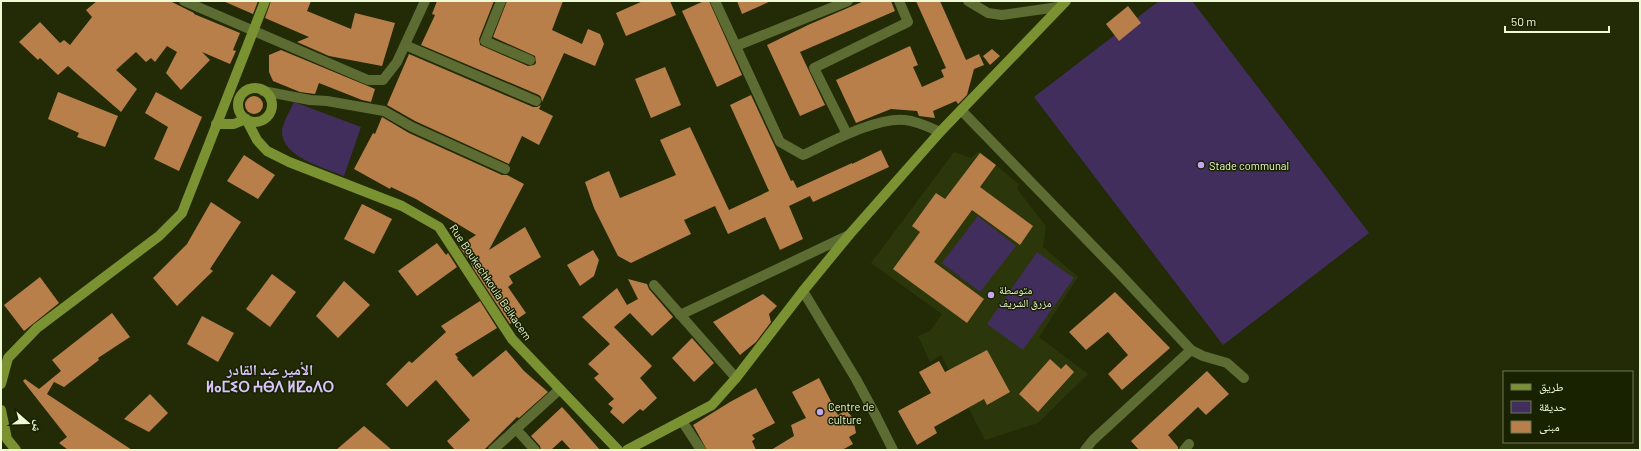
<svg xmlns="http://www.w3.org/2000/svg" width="1641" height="451" font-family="Barlow,'Noto Naskh Arabic','Noto Sans Tifinagh',sans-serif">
  <rect width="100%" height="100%" fill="#222b05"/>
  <path fill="#2c360b" d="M979,151l40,33 -2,5 29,37 -3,21 35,30 -39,60 49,37 -50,49 -53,17 -44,-85 -11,7 -12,-26 12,-5 12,-17 -71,-51 83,-111 17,6z"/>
  <g fill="#422e5c">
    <path d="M1159,1h33l177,232 -146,112 -189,-248z"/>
    <path d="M294,102l67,25 -17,49c-19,-8 -63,-19 -62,-45 1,-9 8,-20 12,-29z"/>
    <path d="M978,216l38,30 -36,46 -38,-29z"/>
    <path d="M1037,252l37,26 -51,72 -36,-26z"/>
  </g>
  <g fill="#b87f4b">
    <path d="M97,1h73l24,12v1l46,19 -7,17 3,1 -6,13 -28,-12 8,8 -29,30 -15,-17 11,-21 -10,-6 -12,16 -4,-4 -5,4 -10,-10 -20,18 21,19 -16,23 -53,-46 -10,9 -18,-17 -2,2 -19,-18 21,-20 20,21 4,-3 6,5 22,-28 -6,-7z"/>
    <path d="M223,1h35l-5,13z"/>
    <path d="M271,1h40l-4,10 44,18 4,-16 40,10 -13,43 -53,-10 -32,-14 12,-5 -44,-19z"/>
    <path d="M437,1h57l-15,38 1,6 48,21 6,-1 2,-2 -1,-7 -42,-19 14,-36h56l-11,29 30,14 6,-15 12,5 4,10 -9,22 -31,-13 -22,49 -1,-5 -2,-2 -118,-50 14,-30 -3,-1z"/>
    <path d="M643,1h27l6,14 -50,21 -10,-23z"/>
    <path d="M704,1h5l33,74 -25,12 -35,-76z"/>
    <path d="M737,1h34l-29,13z"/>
    <path d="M864,1h27l4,10 -95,41 25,53 -25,11 -33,-71 41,-20z"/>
    <path d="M916,1h24l26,59 13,-6 5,11 -10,4 -7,26 -9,9 -2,-3 -23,10 2,7 -16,-2 -2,-5 -26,-2 -35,14 -20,-43 74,-34 8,19 -5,2 9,20 22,-10 -3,-7 5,-2z"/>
    <path d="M1128,6l13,17 -22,18 -13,-17z"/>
    <path d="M992,49l8,7 -10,9 -7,-9z"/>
    <path d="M281,50l94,39 -4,13 -9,-2 -43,-17 -4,11 -15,-2 -27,-11 -4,-9v-17z"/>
    <path d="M409,54l124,53h4l4,-2 -2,4 14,7 -14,29 -17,-9 -13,28 -94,-43 -28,-16z"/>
    <path d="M665,67l16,38 -30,13 -16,-39z"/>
    <path d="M58,92l60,24 -13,31 -28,-10 2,-4 -31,-14z"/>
    <path d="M156,92l46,25 -23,54 -25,-12 14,-32 -23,-14z"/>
    <path d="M751,95l40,86 2,-1 4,8 55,-25v1l29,-14 8,17 -76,35 -3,-6 -21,10 14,33 -23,11 -15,-33 -37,17 -13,-28 -31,14 7,14 -60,29 -13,-7 -24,-48 -9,-26 24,-11 11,27 56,-23 -16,-35 30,-13 39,83 40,-19 -39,-86z"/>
    <circle cx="254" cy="105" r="9"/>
    <path d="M382,117l27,16 93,42h5l17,9 -35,66 36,-23 16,30 -32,19 4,7 -5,4 18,26 -16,11 -37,-56 -4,-10 -1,1 -9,-13 17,-11 -60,-36 -25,-12 -1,2 -36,-20 19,-36 2,1z"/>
    <path d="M980,153l16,12 -16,22 53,39 -13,19 -48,-35 -38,52 50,37 -17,24 -74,-54 27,-37 -8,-6 24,-33 9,6z"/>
    <path d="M244,155l31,20 -17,24 -31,-18z"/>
    <path d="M211,202l30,20 -31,47 3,2 -36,35 -24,-28 34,-34z"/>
    <path d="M362,204l30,15 -18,35 -30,-15z"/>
    <path d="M437,243l9,12 2,-2 9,14 -40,29 -19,-25z"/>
    <path d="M593,250l6,10 -5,16 -14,10 -13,-21z"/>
    <path d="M272,274l24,18 -26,35 -24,-18z"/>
    <path d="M40,277l19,26 -35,28 -20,-26z"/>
    <path d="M628,279l19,5 2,5 24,28 -21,19 -22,-23 -16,14 38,39 -12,12 17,20 -14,13 -3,-2 -17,15 -13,-12 3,-4 -5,-4 6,-5 -20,-21 5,-4 -11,-10 22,-20 -28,-27 35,-29 10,17 11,-6z"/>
    <path d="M344,281l26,24 -32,33 -22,-22z"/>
    <path d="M1115,292l55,56 -48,42 -14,-16 20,-19 -20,-23 -22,18 -17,-18z"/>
    <path d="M763,294l14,12 -8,8 2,8 -15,20 -16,13 -27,-33z"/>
    <path d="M480,301l17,27 -42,26 3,4 -1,1 16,18 33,-27 18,21 24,21 -29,26 -2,-1 -33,33h-29l-8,-9 23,-21 -34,-40 -29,27 -21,-23 23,-23 3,2 34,-31 -5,-6z"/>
    <path d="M112,313l18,24 -32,21 1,2 -35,27 -10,-5 -7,12 85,56h-64l-9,-7 8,-6 -44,-56 2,-2 14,10 22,-18 -9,-11z"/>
    <path d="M202,316l32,17 -16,29 -31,-18z"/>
    <path d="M692,338l22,25 -20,19 -22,-24z"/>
    <path d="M987,350l23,42 -23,13 -3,-6 -50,28 3,6 -20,12 -19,-34 33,-18 -12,-21 20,-11 6,11z"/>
    <path d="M1050,359l11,10 5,-5 8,8 -36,40 -19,-18z"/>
    <path d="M1207,371l22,23 -23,21 -8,-8 -30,28 10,12v3h-39l-8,-9z"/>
    <path d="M819,378l19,37 8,-5 7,8 3,15 -7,4 4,7 -11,6h-71l23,-14 -3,-11 15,-7 -14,-26z"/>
    <path d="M756,388l19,35 -23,12 3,4 -3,2 4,9h-49l-14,-25 37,-23z"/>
    <path d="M150,394l18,19 -19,19 -25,-13z"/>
    <path d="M562,407l17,19 21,24h-29l-9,-10 -11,10h-10l-1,-4 -9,-10z"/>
    <path d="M364,426l28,24h-56z"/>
  </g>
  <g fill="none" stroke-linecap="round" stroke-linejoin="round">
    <g stroke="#5c6c33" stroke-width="10">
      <path d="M184,1l184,79h15l14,-18 28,-61"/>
      <path d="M501,1l-16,40 45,19"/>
      <path d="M715,1l65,141 23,13c26,-12 73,-38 102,-35 12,1 24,7 35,12"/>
      <path d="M968,1l20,12 14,2 56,-8"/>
      <path d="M405,45l131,56"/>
      <path d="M736,46l112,-45"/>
      <path d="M263,91l47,9 17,1 57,10 28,16 93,42"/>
      <path d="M961,110l158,163 72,77 12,6 24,7 17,15"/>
      <path d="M847,134l-33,-66 94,-46 -9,-21"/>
      <path d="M654,285l82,93"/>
      <path d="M803,291l53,88 20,37 17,34"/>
      <path d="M680,315l169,-80"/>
      <path d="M682,421l19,29"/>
      <path d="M516,429l19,21"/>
      <path d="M493,450l67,-61"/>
      <path d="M1085,450l8,-10 98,-90"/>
      <path d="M1184,450l5,-6"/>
    </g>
    <g stroke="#7a9232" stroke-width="10">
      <circle cx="255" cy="105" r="17"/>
      <path d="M216,124h18l12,-5 11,21 10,11 22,11 113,44 37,21 73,112 106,111"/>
      <path d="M1,384l7,-26 29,-30 122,-92 23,-23 83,-212"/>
      <path d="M1,410l6,29 9,11"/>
      <path d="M627,450l85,-45 24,-27 67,-87 46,-56 91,-103 126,-131"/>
    </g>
  </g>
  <g fill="#c4a7f1" stroke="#182100" stroke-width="1.5">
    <circle cx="1201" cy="165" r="4"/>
    <circle cx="991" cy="295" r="4"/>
    <circle cx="820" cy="412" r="4"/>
  </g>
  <g text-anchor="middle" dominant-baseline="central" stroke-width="3" stroke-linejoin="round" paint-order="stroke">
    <g font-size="11" fill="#eefad6" stroke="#182100" text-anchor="start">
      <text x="1209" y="165">Stade communal</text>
      <text x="999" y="289">متوسطة<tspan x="999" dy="13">مزرق الشريف</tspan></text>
      <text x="828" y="406">Centre de<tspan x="828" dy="13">culture</tspan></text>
    </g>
    <g font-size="11" fill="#eefad6" stroke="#182100">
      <text transform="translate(491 282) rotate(56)">Rue Boukechkoula Belkacem</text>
    </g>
    <g font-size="15" font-weight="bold" fill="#dac4fc" stroke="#182100">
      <text x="270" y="369">الأمير عبد القادر<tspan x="270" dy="17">ⵍⴰⵎⵉⵔ ⵄⴱⴷ ⵍⵇⴰⴷⵔ</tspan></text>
    </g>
  </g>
  <rect width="1641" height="451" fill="none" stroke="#eefad6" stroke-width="4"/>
  <rect x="1503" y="371" width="130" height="72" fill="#182100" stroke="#6e7856"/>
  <rect x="1511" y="384" width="20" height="6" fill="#7a9232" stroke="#6e7856"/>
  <text x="1539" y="391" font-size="12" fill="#eefad6">طريق</text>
  <rect x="1511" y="401" width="20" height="12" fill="#422e5c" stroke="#6e7856"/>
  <text x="1539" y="411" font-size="12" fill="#eefad6">حديقة</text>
  <rect x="1511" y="421" width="20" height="12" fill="#b87f4b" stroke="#6e7856"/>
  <text x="1539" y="431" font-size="12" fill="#eefad6">مبنى</text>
  <g transform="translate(28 423) rotate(110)" stroke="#182100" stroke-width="3" paint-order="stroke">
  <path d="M0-3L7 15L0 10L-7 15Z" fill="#eefad6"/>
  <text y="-6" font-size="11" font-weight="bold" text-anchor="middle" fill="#eefad6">ش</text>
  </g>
  <path d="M1505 26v6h104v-6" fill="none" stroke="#eefad6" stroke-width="2"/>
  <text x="1511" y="26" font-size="12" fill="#eefad6" stroke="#182100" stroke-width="3" paint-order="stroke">50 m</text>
</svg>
